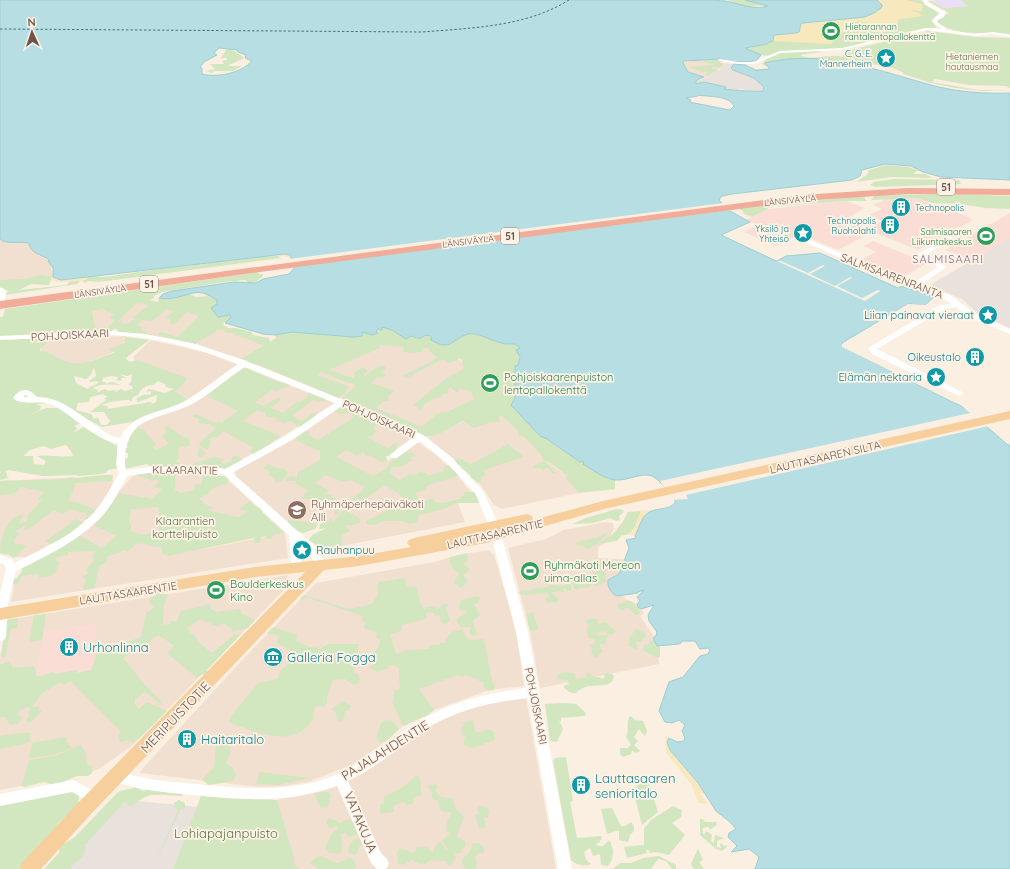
<svg xmlns="http://www.w3.org/2000/svg" width="1010" height="869" font-family="Quicksand,sans-serif">
  <rect width="100%" height="100%" fill="#faefe0"/>
  <g fill="#f1e0cf">
    <path d="M704,59h12l7,4v4l-19,10 -16,-5 -6,-9z"/>
    <path d="M0,239l10,4 11,-2 8,2 9,12 12,5 3,17 -48,11 -5,-1z"/>
    <path d="M143,301l61,14 14,9 51,18 -29,17 -45,-16 -81,-14 -105,7 14,-25z"/>
    <path d="M127,336l-5,11 -15,8 -40,15 -27,-18 3,-8 5,-6z"/>
    <path d="M285,338l144,10 23,6 13,10 24,34 -3,4 -66,31 -34,-17 -136,-54z"/>
    <path d="M151,340l56,13 31,12 -49,34 -14,-8 -22,-19 -19,-12v-4z"/>
    <path d="M244,367l90,36 -70,45 -30,15 -15,3 -48,1 -39,-37 12,-8 33,-12z"/>
    <path d="M340,406l50,20 22,12 -29,20 5,3 28,-20 20,14 20,19 20,24 -18,5 7,19 -129,25 -2,-23 -51,-4 -47,-43 -1,-7z"/>
    <path d="M495,407l59,60 34,24 -86,18 -8,-4 -16,-24 -16,-15 -34,-28z"/>
    <path d="M152,472l47,1 22,3 8,5 28,26 -18,10 -36,-7 -42,38 1,5 36,-3 87,-17 3,25 -277,44 4,-21 11,-14 75,-50 16,-24 16,-17z"/>
    <path d="M62,478h50l1,3 -3,8 -17,25 -26,21 -41,22h-11l-15,-5v-71z"/>
    <path d="M606,522l7,1 1,6 -7,13 -9,5v11l26,1 -5,15 -11,6 1,6 2,6 6,4 5,-1 4,4 11,5 1,3 3,2 3,4 -4,3 14,21 -1,1 4,9 2,17 -119,24 -10,-57 -22,-83 38,-9 18,-9z"/>
    <path d="M488,550l6,5 15,50 8,32 7,49 -35,4 -55,20 -31,16 -18,16 -32,22 -45,18 -24,4 -25,1 -119,-14 3,-5 91,-99 82,-86 119,-21 18,-6z"/>
    <path d="M288,575l-1,11 -6,7 -148,152 -34,24 -14,5 -85,16v-132l7,-38z"/>
    <path d="M526,698l30,171h-261l-18,-69 53,-13 113,-69 33,-13z"/>
  </g>
  <g fill="#faded5">
    <path d="M917,198l54,20 -1,1 3,1 -55,30 -52,-21 16,-8 -13,-6 13,-6 -9,-4 13,-6z"/>
    <path d="M846,201l19,7 -16,9 14,6 -15,8 15,6 -25,13 -37,-16 -25,12 -32,-14 14,-7 -12,-5 23,-11z"/>
    <path d="M1010,213v25l-38,22 -27,-10z"/>
    <path d="M873,241l54,22 -26,15 -40,-18 15,-8 -12,-6z"/>
    <path d="M97,623l-5,47 -15,3v-3l-41,7 7,-45z"/>
  </g>
  <g fill="#e9e1dc">
    <path d="M723,63l11,1 -2,3 1,3 21,8 10,9 -1,4 -3,1 -19,-3 -12,1 -5,-1 2,-2 -22,-5 -8,3v-4l4,-3 18,-7 5,-4z"/>
    <path d="M1010,238v90l-33,-15 -15,-14 -32,-14z"/>
    <path d="M127,800l71,7 -25,62h-125z"/>
  </g>
  <path fill="#ecdef6" d="M932,0h28l9,6 -25,2z"/>
  <g fill="#d2e6c0" fill-rule="evenodd">
    <path d="M713,0h32l23,5 -23,2 -17,-7z"/>
    <path d="M877,0h44l3,4 15,9 -8,8 6,7h-13l-83,21 -19,1 -2,2 -20,3c14,8 41,-7 52,8h-10l-18,-4 -58,6 1,2 -5,-3 7,-8 -8,-1 -3,4 -7,-9 -6,-2 22,-4 2,-2 31,-13 82,-25z"/>
    <path d="M960,0h50v34c-24,-3 -53,4 -73,-12l1,-3 11,-6 -21,-12h4l12,7 25,-2z"/>
    <path d="M928,31l48,6 34,1v50l-4,-2 -37,-1 -34,-6 -3,3 46,8 32,1h-27l-28,-3 -24,-5 -27,-9c-5,-7 -33,-10 -41,-11 -7,0 -15,-4 -21,-7l5,-5z"/>
    <path d="M226,50c7,-1 13,4 18,8l-17,8h15l-9,5h-19l-2,2 -6,-2 9,-2 -5,-5h14l-2,-3 5,-1v-2h-6z"/>
    <path d="M708,60h9l6,5 -3,2h-8v2l7,1 -12,6 -2,-1 4,-4 -6,1 -14,-5 25,-2 -11,-4z"/>
    <path d="M886,165l22,2 12,4h-4l-3,3h12l8,4 -42,-1 -35,5 11,-7 2,-5z"/>
    <path d="M894,179l65,1 2,4 -86,3 -5,-2 4,-3z"/>
    <path d="M955,194l55,2v13l-24,-1 -26,-4 -28,-1 -15,-5 -46,2 4,-5z"/>
    <path d="M863,196l4,5h-22l-72,6 -6,1 1,1 -16,8 -10,-4 2,-1 -6,-4z"/>
    <path d="M278,256l3,2 -167,22v-2l-1,2c-8,2 -17,2 -24,1l-4,2 -3,-2c8,-8 17,-3 23,-4 18,-3 36,-5 54,-8 13,-3 27,-2 40,-5l3,1 1,-2 17,-2h14l-1,-2h16l-1,-2z"/>
    <path d="M258,272l1,2h4l-1,3 -6,5 -7,1 -4,-3 -21,2 -62,10 -8,4v2l-4,2 8,2 1,-4h17l12,-4 9,3 11,-1 -6,-3h-9l13,-2 19,6 -7,17 2,3 9,-2 2,2 -2,4 -6,2 2,4 3,-1 -2,2h10l15,4 2,3 16,3 1,4 6,-4 -1,-3 17,-3 68,5 2,-1 1,-4 9,3 6,-6 4,1v-3l10,3 14,9 4,-3 9,3 6,-4c8,1 11,8 18,9 9,2 18,-8 25,-10 9,-2 27,9 38,10 3,0 6,0 9,0l5,4 -2,17 -3,1v32l-2,3 27,35 7,3 33,23 3,-1 1,3 24,15 7,1v9l-36,4 -13,-15 1,-2 -18,-14 -5,-1 12,12 -4,1 -4,-6h-3l-1,3 -4,-3h-6l-1,-2 11,-5 -5,-9 -4,-1 2,-1 -14,-14 -4,-1 -1,-4 -16,-15 -4,1 2,5h-9l-17,6 -11,-7c-14,7 -34,23 -47,12l2,-3c-7,-3 -16,-3 -22,-7v-2l-34,-15h-6l-1,-2 -13,-6 13,-11 -1,-3c-11,-2 -22,-8 -33,-12l-4,3 31,11 -3,8 -4,1 -3,5 -13,-8 -8,-1v-2l-59,-24 -11,-2 1,-2 -8,-2 24,-14c-10,-2 -16,-8 -25,-8v-2l-4,1v-2l-10,-2 1,-2h-8l-23,14 -38,-9 4,-3 16,5 22,-21 -12,-4 -12,12h-5v-5l-5,-1 8,-6 -6,-3 -15,12 -9,-1 -7,5 7,2 -3,4h5l3,3c-11,-2 -20,0 -32,-2l2,-1 -2,-4 -5,4 -74,2 -37,5v-21h3l2,-8zM141,303l8,2 -16,12 -7,-2 10,4 -7,3v2l-7,-1v-3l-5,4 3,-5 14,-13 -1,-1zM103,309l5,3h3l2,2 -3,5h4v3l-7,5 -12,1 -3,-17zM380,345l23,2 1,5 8,1 10,-1 2,-2 -1,-2h5l1,3 8,6 -6,5 -30,14 8,1 34,-18 5,4 8,-2 3,-3 3,2 1,9 -16,9 -34,27 5,2 1,4h2v-2l3,-2 -1,-2 12,-7h5l4,-5 4,1v-5l3,-2 5,5h2l1,-4 12,4 3,7 -29,14 -2,-1 -6,2 -15,13 -46,-19 8,-7h5l-1,-4 6,-6 -23,-8 6,-6 7,1 2,-3 -4,-4 4,-2 -1,-3c-8,-1 -15,6 -20,11l-1,-3 4,-3 -5,-4 -10,6 3,2 -3,3 -24,-8 44,-19 7,-3z"/>
    <path d="M41,275l11,2 -2,6 -2,2 -17,-1 -12,6 48,-5 3,-4 11,-1 -4,4 -65,10 -6,1 2,-4 -8,-4v-7l23,-1z"/>
    <path d="M127,337l22,3 -22,17 -1,2 4,3 8,-2 49,18 -4,7 -8,6 14,9 -57,22 -30,5 -32,-17 -23,-7 -11,1 5,2 -1,4 -15,7 21,-9h14l23,15 -8,2 2,4 -4,4 14,-8 17,14 13,7 1,22 -10,2 -2,3c-6,1 -26,4 -31,2l-32,1 -35,-6 -3,2 2,1v3l2,2 -9,2v-7l2,-1 -2,-1v-132l45,-1 -9,4v1l14,-3 -10,9v2c8,0 14,6 22,9 19,8 36,-1 53,-8l-4,-1 -2,-2 16,-6 -1,-3zM94,367l2,9 -7,5 1,1 7,-1 2,2 -9,4 -2,2 -12,-6 -2,-7 12,3 5,-4zM119,374l8,2 5,-2 -1,8 -3,3 4,1 1,3 -8,2 -4,-2 -5,3 -2,-2 -5,1 -5,-2 -7,4 1,-3 -6,-2c9,-5 19,-3 29,-3l-9,-3 -7,2 1,-2h-4l1,-4 8,-2 7,1 -1,3 2,1 3,-1 -1,-2h5zM158,381l7,3 1,3 8,2 -9,4 -16,-4 -3,3 5,-1v3l-8,1 -7,4 2,3 19,-7 -1,7 -10,4 6,-2 -1,-2 -44,7 1,-3 -6,-1c4,-3 21,-5 27,-5l2,2 2,-5 5,-2c4,-7 9,-11 16,-10zM103,394l5,3 -4,1 2,2 -16,12h14l6,9 -3,4h-6l-3,-7 -4,1 -3,-5 -15,-4 2,-7 10,-1 3,-5zM66,445l5,6 2,5c-7,2 -24,-2 -36,0l9,5 -2,4 -10,-1 -1,-8h-10l7,-6 14,-4 7,3z"/>
    <path d="M243,368l8,1 1,2 26,11 11,1v4l-7,1 -5,3 -5,-1 -17,12 8,4 17,-9 1,3 -10,8 12,5 16,-13 -1,3 9,-6 2,-5 8,4h7l1,5 -7,1 -4,-3 -22,17 10,5 11,-8 3,2c-4,4 -9,7 -15,12l-5,-1v-2l-6,-3 -5,2 -8,-2 -1,-3 -11,-2v-3l-8,-3 -14,11 38,15 -27,19 -4,-4 4,-3 -31,-17 -5,6h-5l-5,3 3,1 -3,8 -7,-1 5,5 -4,4h-4l-1,-3 4,-8 -2,-1 1,-3 16,-14 -7,-4 -11,-1 2,-3 -8,-4 4,-2 19,9 3,-2 3,2 17,-12 -33,-16z"/>
    <path d="M342,404l40,17v2l-9,5 3,3 -4,5 -5,1 21,11 10,-7 -3,11 -4,4h-5l1,4 -4,3 -12,-7 -7,-1 1,-2 -3,-1 -4,4 -12,-6 -10,7 37,19 13,-7 5,-8 7,-3 6,-7 9,2 3,3 -5,1 1,3 -9,6 -11,1 -3,5 10,8 10,-6 7,1 3,-3 7,1 2,3 16,-5v-3l4,-3 11,9 -1,2 -30,9 -3,5 -10,3 6,9 12,-4 4,5h6l17,-4 6,-7h9l5,11h-23l-16,7 -22,5 -2,7 -7,2 -8,-3h-19l-7,4 -10,-1v-3l19,-9 18,-14 -3,-4 -16,-9 -16,12 -6,8 -12,5 -1,2 11,7v3l-5,3 -11,1 6,4 -9,6 1,9c-16,5 -19,5 -33,-5l3,-5 15,-7 -8,1 1,-5 11,-5 2,3 12,-13 4,-2v-2l4,-3 -2,-3 10,-7 4,-6 -8,-2 -5,-4 -8,2 -19,-7 -10,8 13,7 -1,3 -7,1 10,1 11,9 -2,10 -3,1 -3,-7c-8,1 -13,-5 -20,-4l-4,-5 -8,-1 7,-8 -13,-7 1,-2h-11l2,-4 7,-1 3,3v-6l23,-13v-9c-3,-1 -21,-9 -24,-11v-4l8,-6 6,3 -2,2 10,5 32,-20 4,-4 -3,-3 -11,1 -6,-3z"/>
    <path d="M139,425l1,4h3l13,15 -3,3 3,3 13,-6 -7,-8 5,-4 -3,-4 4,-2 15,11h4l4,9 -11,1 -3,4 2,1 -1,3h2l-4,7 4,1 -5,5c-9,0 -21,1 -28,-4l-23,5 1,-5h-2l1,-5 4,-1v-5h-3v-5l4,-1 -3,-1 5,-12z"/>
    <path d="M508,444l16,13 -41,13 3,5 -5,2v5l-3,1 -8,-6 1,-1 -16,-14v-2l4,-2 12,6z"/>
    <path d="M235,455l7,4c-5,7 -12,9 -20,11v-3l-1,2h-6l1,-3 -3,3 -21,-2 3,-4 18,-6 11,2 -3,4 1,1 10,-3 -1,-2z"/>
    <path d="M269,464l5,3 13,3v4l-7,8 -4,1 -3,-6 -5,-2 2,-4 -6,-2v-2z"/>
    <path d="M142,471l33,2v17l6,3 13,-3 1,-6h7v-9h6v-2h9v3h10l2,3 -2,5 -10,2 -9,6 1,2 -10,4 6,6 9,4 -7,2 32,7 10,-6 -9,-1v-2l10,-7 2,1v3l8,3 3,5 22,20 -11,2 -3,4 -5,-1v-2l-5,1 -2,6h-5v-5l-86,18 -6,-3 -1,-7 -4,1c-17,-3 -17,-8 -30,5l-4,-2 -4,3 -11,3 -2,7 -6,2 -6,23 -10,2 -1,-1 3,-9 -3,-3 6,-5 -3,-1c2,-6 6,-7 8,-12l-2,-1 3,-7 -27,1v3l-12,2 -1,3 4,2c-3,15 -7,14 -20,16v-4l-17,2 -3,7 -7,2 2,-6 3,-1 5,-7v-5h5l52,-31 23,13 14,-12 -22,-11 12,-12h-2l4,-4 11,-16 33,6 10,-10 -8,-2 6,-8 -9,2 -5,-3 -10,-3zM157,507l2,4v19c-7,6 -20,5 -28,1v-7l-2,-2 2,-13z"/>
    <path d="M102,475h11l-1,6 -36,2 -7,17 23,8 3,4 -7,7h-3l3,-5 -18,-5 -7,5 -9,-4 -25,19 -5,1 2,-6 -11,8 5,1 -6,7 1,4h6l5,2 -12,12 -4,-2 -2,-3 -2,2 -6,-2c0,-14 8,-41 26,-38h-3l-4,8 8,-1 1,-7 14,-15 -4,-1 6,-7 -23,-5 -5,6 -16,2v-14l66,-2 4,-2 6,1z"/>
    <path d="M617,509l6,1 1,2 -5,4 1,4 -4,1 -6,-3 -17,5 -20,1 13,-6z"/>
    <path d="M639,511l2,1c-4,8 -7,25 -19,23l-5,6 -19,3 15,-10 9,-11 6,-11z"/>
    <path d="M76,519l8,4 -17,13 -16,8 -5,-3z"/>
    <path d="M288,520l30,3 -3,6 -12,4 -8,-3 -9,-8z"/>
    <path d="M610,525c0,10 -14,20 -23,25l-4,-4 -8,-2c7,-6 22,-3 34,-13v-5z"/>
    <path d="M467,553l1,7 -5,4 6,4 -1,4 -5,3 4,5v3l-6,5 -6,-4c0,-5 1,-7 5,-10l-8,-6 -3,-10z"/>
    <path d="M598,561h3l6,8 -2,1 1,12 -10,4 -4,-3 -4,5h-9l-3,2 -3,-4v-4l16,-6 10,-6 -3,-3z"/>
    <path d="M405,578l2,9 9,-1 4,17 5,8v-4l9,-1 3,3h2l3,-5h7l-3,4 4,12 -3,4 -6,-1 -1,-7 -6,-1v-2l-8,-1 1,5 -4,3 -21,5v6l-12,3 6,20 10,-4 22,-1 3,-4h9v-2l7,-1 -2,-2 7,-8 10,-3 6,11 16,-1 8,42 3,5 -1,4 -6,1 -5,-5 1,-3 -18,-8 -4,2 -4,-2 -39,14 15,21 -6,5 -25,11 -11,-24 2,-1v-11l7,-1c-2,-3 -2,-16 -2,-22l-3,1 1,-2 -8,-1 -1,3 -10,4 -9,-4 8,-6 1,-8 -4,-1 5,-7 1,-6 -4,-3 1,-4 -13,-5 1,-6 -3,-1 1,-5 -57,-19 -3,3 -3,-1 4,-4 45,14 23,-5 6,-10v-12z"/>
    <path d="M569,583l2,2v6h-3l-5,-4 1,5 -7,-1 -5,2 6,6 -1,3 -10,1 -2,-4 4,-2 -1,-4 -24,2 -6,-2 4,-3 6,1 9,-3 11,-1 1,-2 15,1z"/>
    <path d="M156,594h12l-4,11 -1,20 7,-1 1,-3h6l4,-10 29,-7 1,5 5,3 24,-3 2,5 13,6 -7,8 -17,4 2,-2 -9,-7 -6,4 -18,-8 -13,9 3,3 -1,1 8,5 1,5 14,11 22,-18 7,-1 -34,36v3l-11,4 -29,-24 7,-7 -15,-11 -6,3 -4,6h-5l-21,14 23,28 18,18 -5,-1 -14,-11 -10,7v6l4,4 8,-7 20,9 -24,24 -11,8 -3,-3 -9,2 -2,-6 3,-4 -51,-51 -6,4 -4,-3 -20,13 -8,12h7l-1,3 4,1 -12,12 -4,-3 4,-5 -2,-2 3,-5 -4,-1 -8,4 -1,4 4,3 -4,6 -8,1 -5,-8h-5v-52l6,-3 4,1 3,5 21,-2 3,11 16,-5 2,2 22,-4v3l14,-3 8,-21 18,-3 24,-9 5,-24 8,-5 -5,-7z"/>
    <path d="M478,596l2,3 -2,4 -4,1 6,11 -7,6 4,14 -4,1 -4,-3 2,-6h-10l-4,-4v-4l10,-8 -6,-1 -2,-2 2,-8z"/>
    <path d="M627,601h5l8,11 -2,3 -4,-1 -5,-6h-4l-2,3 -6,-4v-2z"/>
    <path d="M533,612l5,15v2l-8,2 -4,-17z"/>
    <path d="M46,614l-4,26 -13,2 5,-27z"/>
    <path d="M18,618l-1,10 -6,1 -6,28h-4l5,-35 3,-3z"/>
    <path d="M591,619h6l1,5 7,-2 11,9 -2,3h-7l-2,-3 -9,1 2,4 10,-1 -3,10 -5,-1v4l3,2 -6,8 -4,-2 -2,-5 2,-1 -4,-5 6,-2v-4l-6,-1 -3,-7 4,-6 -4,-1 1,-4z"/>
    <path d="M273,627l24,8 -1,6 17,7 2,-1 5,2 8,-5h30v22l-18,-8 1,-8 -12,5 26,12 -2,5 5,2 2,5 -1,4 -6,2 -8,-6 -12,1 -6,16v7l-4,4 -7,-1 -3,9 1,2c-18,34 -59,15 -86,5l4,-7 26,-32 19,-4 3,-8 16,-14 1,-3 -18,-10 -3,-3 4,-5 -7,-3 -3,2 -3,-2z"/>
    <path d="M636,629l9,3 1,4 -2,1 -2,5 -6,-1 1,9 -8,-4c-1,-9 2,-10 7,-17z"/>
    <path d="M654,640l3,6 3,1v10l-3,1 -14,-8 1,-5h4l2,-4z"/>
    <path d="M566,672l9,2 1,6 2,-2h8l1,-6 7,5h6l2,2 3,-2 -1,-4 8,1 2,2c-1,14 -22,7 -31,12 -3,1 -5,3 -7,5 -7,0 -9,-2 -13,-7l6,-2 -2,-4 -11,-1 2,-5z"/>
    <path d="M343,701l8,5 -1,4 -5,1 -1,7 -3,4 -4,-1 -1,-9 -5,-3z"/>
    <path d="M563,703l13,1 10,9 -1,3 -24,2v4l-2,-2 4,9 -6,13 -7,-1 -5,-37z"/>
    <path d="M630,716l5,4 8,1 4,10 -2,5 -6,-7 -5,8 4,4 -4,4 6,6 -4,2 -4,-3 -1,4 -8,3 -3,-3v-6h8l3,-4 -5,-7c4,-7 -1,-14 4,-21z"/>
    <path d="M386,720l6,1 7,8 -14,13h-5l-4,-4 5,-15z"/>
    <path d="M473,720l2,10 3,3c6,-3 10,-5 16,-1l1,8 -22,8 -10,-3 2,-9 -3,-1 -1,-7 3,-2 -1,-3z"/>
    <path d="M23,733h8l-2,10 -29,6v-13z"/>
    <path d="M67,737l-1,5 6,6 -19,7 -24,3 3,-15z"/>
    <path d="M224,741l6,1v13l-4,8 7,5 3,7 -3,6 -24,4 -7,-5 12,-13 2,-21z"/>
    <path d="M81,745l4,7 2,12 6,3 -1,6 -4,3h-11l-22,9 -11,-3 -20,5 -3,-2 3,-6 5,-19 26,-4z"/>
    <path d="M566,757l7,44 -3,1 7,36 25,-2 -2,6 -4,2 3,2h4l6,-6c5,8 6,17 -1,26l-7,-1 -1,-11 -7,2 -3,-8 -6,4 2,8 5,4c-6,3 -15,1 -20,-4l-18,-99 2,-3z"/>
    <path d="M260,772l50,6 -32,7 -22,-1z"/>
    <path d="M416,776l4,1 1,18 -8,3 1,3 -2,3 -5,1 -4,-3 -10,4 1,6 -14,2v-9l4,-2v-6l19,-10z"/>
    <path d="M643,780l5,2 10,30 -16,13 -9,-35z"/>
    <path d="M436,784l1,2 -1,6 5,5 13,2c-1,9 2,11 9,16l1,3 -7,17 1,3 7,3 1,4 -6,8h-6l2,5 -5,7h-3l-2,-4 -17,-1 -3,4h-6l-9,-4 -7,5 -6,-1 -1,-11 3,-5 13,5 5,-6h9l5,6 5,-9 4,-2 6,8 1,-1 -6,-8 8,-8 -4,-2 1,-9 5,-10h-9l-3,-2 -2,-9 -5,-2 -2,-4 2,-2 -6,-7z"/>
    <path d="M60,787l19,6 -1,15 -20,15 1,6 -38,40h-21v-63z"/>
    <path d="M135,787l9,4 2,-3 36,5v3c-11,0 -31,-4 -39,2 -6,3 -6,7 -13,8l-6,-4 -40,44 2,2 -5,11 -5,3 -6,7h-26l15,-16 1,-7 15,-9 43,-45c6,-3 11,-2 17,-5z"/>
    <path d="M321,792h7l3,2 -3,13 -7,1 -7,-13z"/>
    <path d="M201,796l76,4 17,57v8h2l3,4h-126z"/>
    <path d="M179,800l6,3v5l-5,2 -27,59 25,-59 -4,-3v-4z"/>
    <path d="M480,806l7,2 2,4 -1,5 -4,1 2,9 -7,2 -4,-14 4,-1 -2,-6z"/>
    <path d="M673,806l9,4 -1,7 -9,6 13,12 -16,20 -13,-3 -6,1 -1,-3h-3l1,3 -20,5 -3,-11 20,-2v-16l7,-9z"/>
    <path d="M612,808l9,18h4l6,-4 3,4v5l-4,4 -2,7 -9,-2v-10l-12,4 -6,-25z"/>
    <path d="M330,818l11,5 4,-3 5,-1 1,3h3l3,12 -8,3 -4,-4 -4,1 1,16 -2,4 -11,-1 -4,-6 7,-14 5,-3v-4l-6,2 -4,-3v-5z"/>
    <path d="M700,819h3l2,3h11l1,3 -7,5 -1,-3 -6,1v6h2l1,-3 6,4 -1,6 3,2 1,-8 9,3 -7,3v6l4,1 -1,-4 1,-1 3,3 4,-1 -6,6 -6,-2 -16,-14z"/>
    <path d="M356,839h4l1,5 -4,9 -3,2 -6,-3c1,-7 2,-10 8,-13z"/>
    <path d="M478,843l4,2 3,4 -2,4h-4l-4,5 2,4 -1,7h-9l-5,-3v-6l9,-10 1,-6z"/>
    <path d="M698,849l5,11 -4,2 5,7h-10l-3,-5z"/>
    <path d="M321,856l16,7 13,-5 5,3 1,8h-40l1,-2 -7,-3 6,-7z"/>
    <path d="M659,856l17,9v4h-4l-6,-8 -8,-2 -7,10h-39l9,-6h10l12,-5z"/>
  </g>
  <g fill="#f8e8bd">
    <path d="M877,0h30l14,4 2,1 -1,6 -11,-1 12,5 -5,2 -19,2 -1,4c-16,9 -37,-9 -52,3l1,5 -7,3 -14,1 7,8 -2,1 -58,-3 1,-6 22,-2 7,-10 62,-6 16,-8 1,-5z"/>
    <path d="M285,254l5,1 1,3 -12,-3 -25,2 -166,20 -2,3c-12,1 -23,4 -34,0l1,-3 13,3 175,-23z"/>
    <path d="M641,510l11,1 -8,6 -9,19 -6,-2 5,-5z"/>
    <path d="M665,735l4,3 -2,2 3,10 36,44 -7,-1 9,11 -9,-1 -8,-19 -25,-32z"/>
  </g>
  <path fill="#b7dee2" stroke="#9eced3" fill-rule="evenodd" d="M0,0h711c6,1 13,0 19,2 13,3 25,8 38,4l-23,-6h132l5,5v2l-8,6 -9,4 -62,6 -2,1 -2,8 -3,1 -22,2 -1,6 -4,1 -2,2 -22,4 16,7 -5,6 -20,1 -17,-3 -35,2 -1,2 5,9 16,5 -4,1 -4,3v3l8,-2 22,5 -1,2c3,1 36,3 38,2l1,-4 -10,-9 -21,-8 -2,-2 3,-4 11,1 13,6 -1,-1 13,-1 -5,-6c57,-14 112,7 166,22 26,7 53,9 79,8v87l-69,-3 -18,-5 -12,-6 -26,-2 -23,6 -2,6 -8,4 -120,14 -10,2 -3,4 11,11 20,11 -29,13 53,25 3,1 9,-5 34,-3 78,35 4,-2c11,5 21,6 32,11l-9,8 -17,-1 -66,39 1,4 122,61 43,37h2v424h-255l4,-12 -10,-8 -18,3 6,-6 -9,-9 1,-4 7,-4 -6,-7 -14,-11 -18,-28 -28,-33 -3,-8 2,-4 8,4 7,-1 1,-3 -3,-7 3,-6 -6,-5 -7,3 -7,-1 -6,-11 10,-29 14,-5 17,-21 8,-2 2,-4 -2,-2 -8,1 -5,-8h-13l-1,2 -2,1 -22,2 -4,-8 3,-2 1,-4 -8,-11 -1,-6 6,-10 -13,4 -3,-2 -1,-3 3,-3 -3,-4 7,-7 -6,2v1l-21,3c-6,-2 -10,-10 -9,-16l11,-6 10,-26 -3,-8 10,-2 -1,-2c4,-7 6,-19 13,-23 8,-6 20,-2 27,-10v-3c-6,-6 -14,-20 -23,-24 -10,-4 -25,5 -36,4 -12,-1 -23,-10 -33,-16h1l-1,-3 -3,1 -33,-23 -7,-3 -29,-31 4,-7v-32l3,-1 2,-8 -4,-7 4,-2 -5,-4c-3,0 -6,0 -9,0 -11,-1 -30,-13 -38,-10 -16,5 -17,18 -37,6v-4l-6,-1c-5,6 -8,2 -15,1l-4,3 -14,-9 -10,-3v3l-4,-1 -2,2 2,2 -6,2 -9,-3 -1,4 -9,1 -61,-5 -17,3 -12,-1 -38,-11 6,-6 -1,-2 -12,2 -7,-9 6,-4v-4c-4,-2 -9,-6 -14,-7 -13,-3 -27,9 -44,5l4,-4 9,-3 62,-9 22,1 7,-4 26,-5 6,-7 -5,-12 -5,-1 -224,26 -8,-3v-9l-5,-7 2,-1c-9,-6 -20,-6 -21,-17 -9,-2 -22,2 -29,-4zM219,48l18,2 1,2 8,3 -1,3 7,3c-11,12 -34,17 -50,13v-6l-2,-1 4,-5 13,-7 -3,-2zM698,95c10,2 31,0 36,11l-4,4 -41,-8 2,-2 -5,-2 12,-2z"/>
  <g fill="#faefe0">
    <path d="M724,203l7,7 -438,57 -4,-8z"/>
    <path d="M777,261h4l27,12 15,-8 2,1 -15,8 25,12 15,-9 2,1 -15,8 25,12 16,-8 2,1 -15,10z"/>
    <path d="M908,304l21,1 -4,2 -17,-1 -63,38v2l121,60 23,20 -303,69 2,4 -13,1 -4,-2 -11,-17 310,-68 -8,-7 2,-1 -6,-3 -2,1 -114,-56v-3z"/>
  </g>
  <g fill="none" stroke-linecap="round" stroke-linejoin="round">
    <path stroke="#42757b" stroke-width="1" stroke-dasharray="2.5 2" stroke-linecap="butt" d="M0,29l422,3c49,-4 104,-5 147,-32"/>
    <g fill="#fff" fill-rule="evenodd">
      <path d="M923,0h4l2,3 16,9 -1,5 -6,3 -1,2 10,8 28,4 18,-2 17,3v2l-17,-3 -18,2 -48,-6 -85,20 -61,3 -27,11h-16l-20,-4 2,-1 18,3h15l27,-11 62,-3 85,-20 15,1 -9,-7 1,-4 7,-5 -15,-8z"/>
      <path d="M798,235l101,43 16,4 23,-15 -20,-11v-2l30,-17h4v2l-27,16 22,12 -25,17 30,12 23,18 35,15v5l-41,-16 -13,-11 -11,2 -68,40 87,44 -4,3 -3,-1 -85,-41 -4,-6 72,-43 11,-1 -5,-4 -32,-14 -20,-4 -98,-44 -1,-1z"/>
      <path d="M0,288h3l3,5 -2,12 -4,2z"/>
      <path d="M111,331l33,3 47,9 50,16 137,55 45,21 29,23 30,32 16,33 30,109 44,237h-14l-30,-171c-37,4 -72,12 -104,32 -25,17 -48,38 -76,51l33,72 6,6 2,5 -3,5h-9l-6,-6 -34,-77c-52,18 -91,14 -145,9 -28,-3 -54,-4 -81,-15l-1,-4 1,-4 5,-2c26,10 52,11 80,14 51,5 104,10 151,-14 25,-14 46,-33 70,-48 34,-20 71,-29 109,-34l-10,-56 -28,-109 -13,-30 -29,-31 -26,-21 -23,17h-6l-2,-2 2,-2 23,-17 -72,-31 -50,34 -60,33c20,17 40,35 60,53 12,11 24,18 31,33l-1,3h-8l-7,-12 -7,-7 1,20 -1,3h-8l-1,-3 -2,-28 -66,-61 -74,-1 -22,3c-7,13 -14,28 -24,39 -24,26 -56,41 -87,56l-8,32 -2,34 -2,3 -4,1v-48l6,-24 -2,-5 -4,-1v-8l12,4 2,4c30,-14 62,-29 84,-55 8,-10 14,-23 21,-34l-3,-10 2,-21c-25,-3 -44,-28 -66,-38 -12,-6 -30,2 -39,-7 7,-10 16,-11 24,-1 24,0 42,17 61,30 6,5 14,10 22,11 14,-27 41,-24 65,-37 19,-11 35,-25 53,-37 -38,-15 -86,-28 -128,-29 -36,0 -73,4 -110,5v-4zM245,367l90,36 -49,33 -61,33 -13,-2h-63l-23,3c-2,-7 -1,-14 0,-21 6,-34 39,-31 64,-44 20,-10 36,-26 55,-38zM26,395l2,2h-5z"/>
      <path d="M73,780l27,14 2,4 -2,4 -5,2 -23,-12 -72,14v-12z"/>
    </g>
    <path fill="#f6cf9c" fill-rule="evenodd" d="M1010,411v8l-406,90 -118,34 -127,23 -35,4 -233,244 -50,55h-21l2,-6 57,-61 226,-230 -50,5 -255,43v-12l255,-41 104,-11 52,-9 -4,-4 2,-3 5,-2 113,-24 5,2 1,4 70,-19z"/>
    <path fill="#f1ac9a" fill-rule="evenodd" d="M907,188l103,1v6l-103,-1 -106,7 -557,73 -244,35v-8l801,-106z"/>
  </g>
  <defs>
    <g id="stadium-disc" transform="scale(1)"><circle r="9.5" fill="#2e9e5b" stroke="#fef3e6"/><path d="M0-5a6.5 5 0 1 0 0 10a6.5 5 0 1 0 0-10ZM-3.5-1.8h7v3.6h-7Z" fill="#fff"/></g>
    <g id="sight-disc" transform="scale(1)"><circle r="9.5" fill="#0f9aa8" stroke="#fef3e6"/><path d="M0-6L1.8-2.2L6-1.7L2.9 1.2L3.7 5.4L0 3.3L-3.7 5.4L-2.9 1.2L-6-1.7L-1.8-2.2Z" fill="#fff"/></g>
    <g id="building-disc" transform="scale(1)"><circle r="9.5" fill="#0f9aa8" stroke="#fef3e6"/><path d="M-4-6H4V6H1V3H-1V6H-4ZM-2.5-4.3h1.7v1.8h-1.7ZM.8-4.3h1.7v1.8H.8ZM-2.5-1h1.7V.8h-1.7ZM.8-1h1.7V.8H.8Z" fill="#fff"/></g>
    <g id="school-disc" transform="scale(1)"><circle r="9.5" fill="#8d6e63" stroke="#fef3e6"/><path d="M0-5L7-2L0 1L-7-2ZM-4 1L0 2.5L4 1V4Q0 6-4 4Z" fill="#fff"/></g>
    <g id="museum-disc" transform="scale(1)"><circle r="9.5" fill="#0f9aa8" stroke="#fef3e6"/><path d="M0-6L6-3V-2H-6V-3ZM-5-1h2V3h-2ZM-1-1h2V3h-2ZM3-1h2V3H3ZM-6 4H6V6H-6Z" fill="#fff"/></g>
  </defs>
  <g fill-rule="evenodd">
    <use href="#stadium-disc" x="831" y="31"/>
    <use href="#sight-disc" x="886" y="58"/>
    <use href="#building-disc" x="901" y="207"/>
    <use href="#building-disc" x="890" y="225"/>
    <use href="#sight-disc" x="803" y="233"/>
    <use href="#stadium-disc" x="986" y="236"/>
    <use href="#sight-disc" x="988" y="315"/>
    <use href="#building-disc" x="975" y="357"/>
    <use href="#sight-disc" x="936" y="377"/>
    <use href="#stadium-disc" x="490" y="383"/>
    <use href="#school-disc" x="297" y="510"/>
    <use href="#sight-disc" x="302" y="550"/>
    <use href="#stadium-disc" x="530" y="571"/>
    <use href="#stadium-disc" x="216" y="590"/>
    <use href="#building-disc" x="69" y="647"/>
    <use href="#museum-disc" x="273" y="657"/>
    <use href="#building-disc" x="187" y="739"/>
    <use href="#building-disc" x="581" y="785"/>
  </g>
  <g text-anchor="middle" dominant-baseline="central" stroke-width="3.5" stroke-linejoin="round" paint-order="stroke">
    <g font-size="9" fill="#27864d" stroke="#fef3e6" text-anchor="start">
      <text x="845" y="26">Hietarannan<tspan x="845" dy="10">rantalentopallokenttä</tspan></text>
      <text x="972" y="231" text-anchor="end">Salmisaaren<tspan x="972" dy="10">Liikuntakeskus</tspan></text>
    </g>
    <g font-size="9" fill="#0d838f" stroke="#fef3e6" text-anchor="end">
      <text x="872" y="53">C. G. E.<tspan x="872" dy="10">Mannerheim</tspan></text>
      <text x="915" y="207" text-anchor="start">Technopolis</text>
      <text x="876" y="220">Technopolis<tspan x="876" dy="10">Ruoholahti</tspan></text>
      <text x="789" y="228">Yksilö ja<tspan x="789" dy="10">Yhteisö</tspan></text>
    </g>
    <g font-size="9" fill="#547542" stroke="#fef3e6">
      <text x="972" y="56">Hietaniemen<tspan x="972" dy="10">hautausmaa</tspan></text>
    </g>
    <g font-size="9" fill="#6f5549" stroke="#fef3e6">
      <text transform="translate(790 200) rotate(-6)">LÄNSIVÄYLÄ</text>
      <text transform="translate(468 241) rotate(-7)">LÄNSIVÄYLÄ</text>
      <text transform="translate(100 291) rotate(-8)">LÄNSIVÄYLÄ</text>
    </g>
    <g fill="#fef3e6" stroke="#9a8478" stroke-width="1">
      <rect x="937" y="179" width="18" height="16" rx="3"/>
      <rect x="501" y="228" width="18" height="16" rx="3"/>
      <rect x="140" y="276" width="18" height="16" rx="3"/>
    </g>
    <g font-size="10" font-weight="bold" fill="#6f5549">
      <text x="946" y="187">51</text>
      <text x="510" y="236">51</text>
      <text x="149" y="284">51</text>
    </g>
    <g font-size="11" letter-spacing="1" fill="#816592" stroke="#fef3e6">
      <text x="948" y="259">SALMISAARI</text>
    </g>
    <g font-size="11" fill="#6f5549" stroke="#fef3e6">
      <text transform="translate(892 276) rotate(21)">SALMISAARENRANTA</text>
      <text transform="translate(70 335) rotate(-3)">POHJOISKAARI</text>
      <text transform="translate(379 419) rotate(24)">POHJOISKAARI</text>
      <text transform="translate(825 457) rotate(-13)">LAUTTASAAREN SILTA</text>
      <text transform="translate(185 470) rotate(1)">KLAARANTIE</text>
      <text transform="translate(495 534) rotate(-13)">LAUTTASAARENTIE</text>
      <text transform="translate(128 593) rotate(-9)">LAUTTASAARENTIE</text>
      <text transform="translate(536 706) rotate(79)">POHJOISKAARI</text>
    </g>
    <g font-size="11" fill="#0d838f" stroke="#fef3e6" text-anchor="end">
      <text x="974" y="315">Liian painavat vieraat</text>
      <text x="961" y="357">Oikeustalo</text>
      <text x="922" y="377">Elämän nektaria</text>
      <text x="316" y="550" text-anchor="start">Rauhanpuu</text>
    </g>
    <g font-size="11" fill="#27864d" stroke="#fef3e6" text-anchor="start">
      <text x="504" y="377">Pohjoiskaarenpuiston<tspan x="504" dy="13">lentopallokenttä</tspan></text>
      <text x="544" y="565">Ryhmäkoti Mereon<tspan x="544" dy="13">uima-allas</tspan></text>
      <text x="230" y="584">Boulderkeskus<tspan x="230" dy="13">Kino</tspan></text>
    </g>
    <g font-size="11" fill="#785e54" stroke="#fef3e6" text-anchor="start">
      <text x="311" y="504">Ryhmäperhepäiväkoti<tspan x="311" dy="13">Alli</tspan></text>
    </g>
    <g font-size="11" fill="#547542" stroke="#fef3e6">
      <text x="185" y="521">Klaarantien<tspan x="185" dy="13">korttelipuisto</tspan></text>
    </g>
    <g font-size="13" fill="#0d838f" stroke="#fef3e6" text-anchor="start">
      <text x="83" y="647">Urhonlinna</text>
      <text x="287" y="657">Galleria Fogga</text>
      <text x="201" y="739">Haitaritalo</text>
      <text x="595" y="778">Lauttasaaren<tspan x="595" dy="15">senioritalo</tspan></text>
    </g>
    <g font-size="13" fill="#6f5549" stroke="#fef3e6">
      <text transform="translate(175 717) rotate(-46)">MERIPUISTOTIE</text>
      <text transform="translate(385 750) rotate(-32)">PAJALAHDENTIE</text>
      <text transform="translate(361 822) rotate(67)">VATAKUJA</text>
    </g>
    <g font-size="13" fill="#547542" stroke="#fef3e6">
      <text x="226" y="833">Lohiapajanpuisto</text>
    </g>
  </g>
  <g transform="translate(32 32) rotate(357)" stroke="#fef3e6" stroke-width="3" paint-order="stroke">
  <path d="M0-3L7 15L0 10L-7 15Z" fill="#6f5549"/>
  <text y="-6" font-size="11" font-weight="bold" text-anchor="middle" fill="#6f5549">N</text>
  </g>
</svg>
